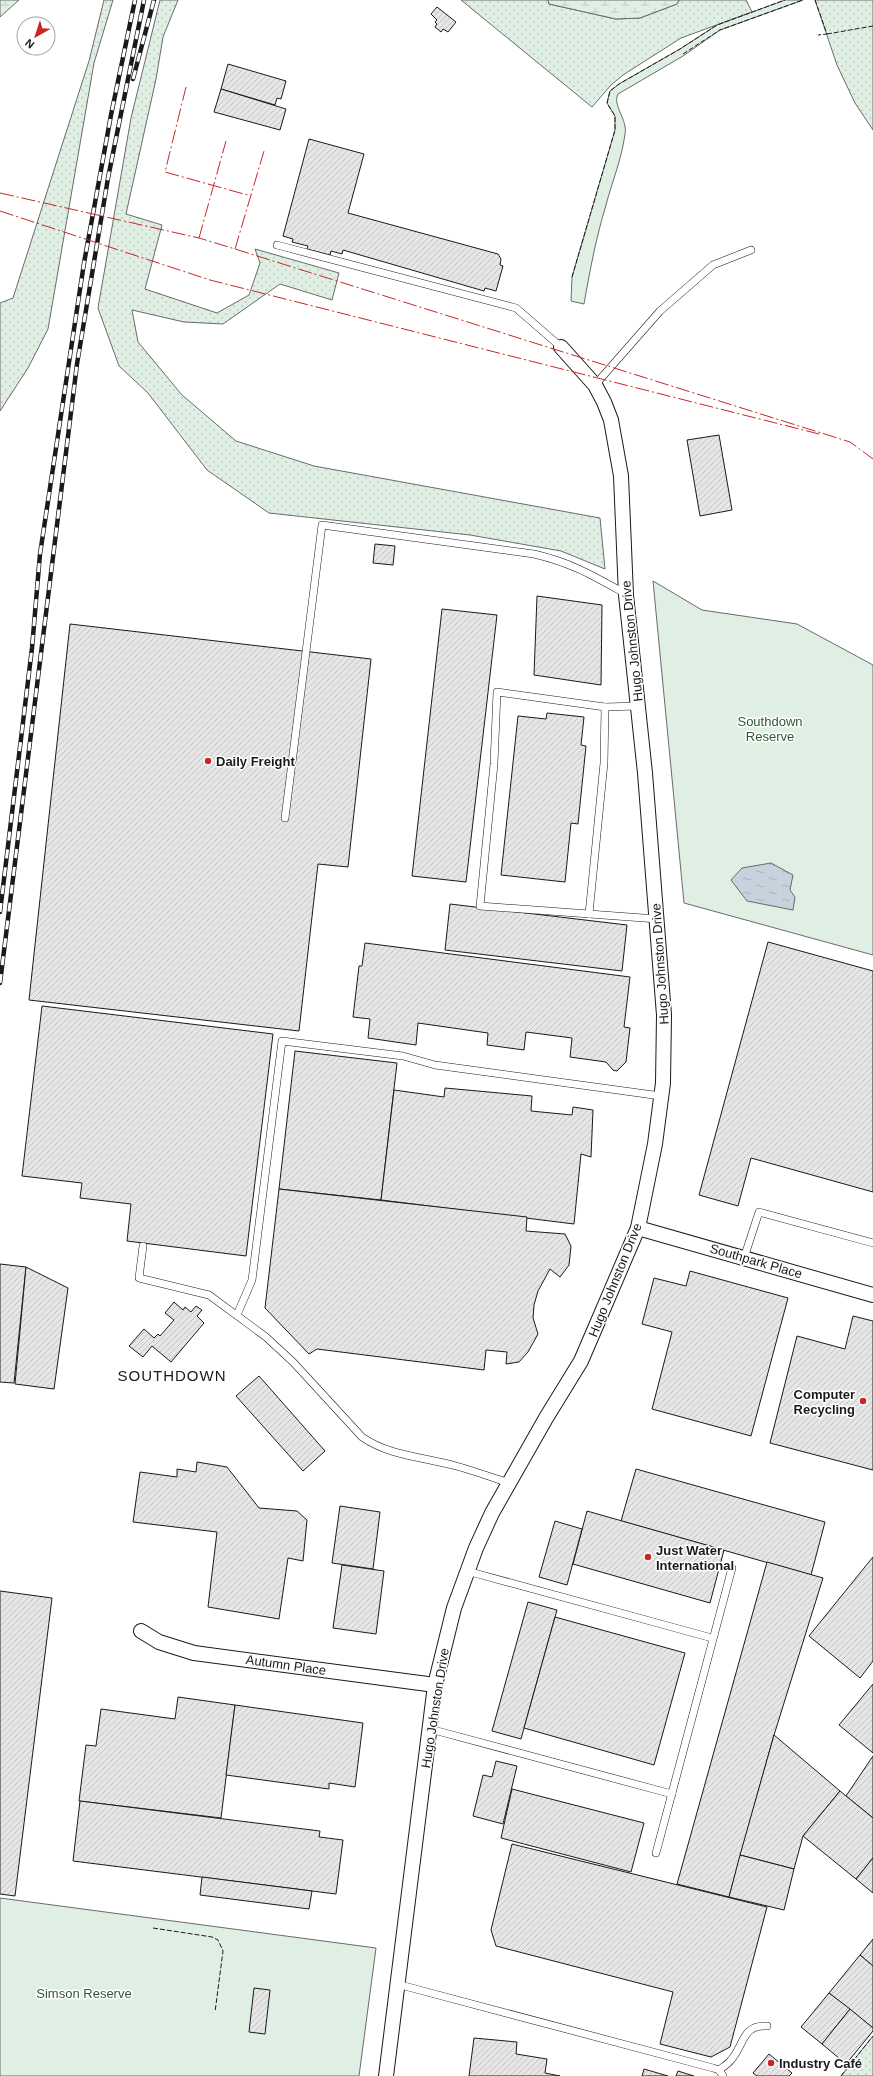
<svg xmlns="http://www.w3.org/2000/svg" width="873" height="2076" font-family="Arial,sans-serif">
  <defs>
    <pattern id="grass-dots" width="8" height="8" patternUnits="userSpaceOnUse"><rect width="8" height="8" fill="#e0efe3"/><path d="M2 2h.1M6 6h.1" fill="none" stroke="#c0ccc2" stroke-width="1.8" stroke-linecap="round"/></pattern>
    <pattern id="wetland-marsh" width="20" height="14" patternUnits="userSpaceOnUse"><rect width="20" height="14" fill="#e0efe3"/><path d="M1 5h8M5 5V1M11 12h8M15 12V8" fill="none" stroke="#c0ccc2"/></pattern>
    <pattern id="water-ripples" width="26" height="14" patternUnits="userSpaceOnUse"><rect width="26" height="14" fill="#c6d2dc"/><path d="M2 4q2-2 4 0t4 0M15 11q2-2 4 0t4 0" fill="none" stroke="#aab4bc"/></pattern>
    <pattern id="building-hatch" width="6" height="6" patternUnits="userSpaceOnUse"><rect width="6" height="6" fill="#e6e6e6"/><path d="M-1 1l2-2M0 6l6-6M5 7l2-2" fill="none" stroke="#c5c5c5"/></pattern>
  </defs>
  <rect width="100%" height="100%" fill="#fff"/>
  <g fill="url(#grass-dots)" stroke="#6a6a6a">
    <path d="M104,0h9l-19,63 -46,266 -20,39 -28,43v-108l13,-5 76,-237z"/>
    <path d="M160,0h18l-15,37 -7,42 -30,135 36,11 -17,64 72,24 32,-18 11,-32 -5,-14 84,24 -7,27 -52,-16 -57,40 -39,-2 -52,-12 6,32 44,53 54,46 78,25 286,52 5,51 -44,-18 -91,-16 -201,-22 -62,-43 -59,-77 -29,-27 -21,-58 33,-190z"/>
    <path d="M461,0h87l1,4 67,15 24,-1 37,-14 2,-4h67l6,12 -71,26 -58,37 -12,10 -19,22z"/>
    <path d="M815,0h58v130l-18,-27 -18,-38z"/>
    <path d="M873,2036v40h-32z"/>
  </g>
  <g fill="url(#wetland-marsh)" stroke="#6a6a6a">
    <path d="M0,0h19l-19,17z"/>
    <path d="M548,0h131l-2,4 -37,14 -24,1 -67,-15z"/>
  </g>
  <g fill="#e0efe3" stroke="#6a6a6a">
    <path d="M785,0h18l-83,30 -37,26 -65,38c-6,11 10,26 7,40 -3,24 -13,48 -19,71 -10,33 -16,65 -22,99l-13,-3 1,-24 43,-147v-14l-8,-13 3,-12 9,-7 61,-35 37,-24z"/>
    <path d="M653,581l49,29 95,14 76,41v290l-189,-52z"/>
    <path d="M0,1898l376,50 -17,128h-359z"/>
  </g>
  <path fill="url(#water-ripples)" stroke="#6a6a6a" d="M771,863l22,12 -3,15 5,7 -2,13 -46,-9 -16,-21 11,-12z"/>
  <g fill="url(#building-hatch)" stroke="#1a1a1a">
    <path d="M437,7l19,15 -8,10 -5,-3 -2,3 -6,-5 2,-3 -2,-2 2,-2 -6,-6z"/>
    <path d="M228,64l58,17 -5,18 -4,-1 -2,7 -54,-16z"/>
    <path d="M221,89l65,20 -6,21 -66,-18z"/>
    <path d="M309,139l55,15 -16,59 150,41 3,5 -1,6 3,1 -7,25 -11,-3 -1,3 -141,-41 -1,4 -11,-3 -1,4 -23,-6 1,-3 -16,-4 1,-3 -10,-3z"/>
    <path d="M719,435l13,75 -32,6 -13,-76z"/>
    <path d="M375,544l20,2 -2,19 -20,-2z"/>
    <path d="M537,596l65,9 -1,80 -67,-10z"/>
    <path d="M442,609l55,6 -31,267 -54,-6z"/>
    <path d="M70,624l301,35 -23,208 -30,-3 -19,167 -270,-31z"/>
    <path d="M547,713l37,4 -3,28 5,1 -8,78 -7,-1 -6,59 -64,-7 17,-159 28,3z"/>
    <path d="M450,904l177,21 -5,46 -177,-21z"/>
    <path d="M768,942l105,29v221l-122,-34 -13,48 -39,-11z"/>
    <path d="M365,943l265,34 -6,50 6,1 -4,34 -9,9 -4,-1 -7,-8 -36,-5 2,-19 -46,-6 -2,18 -37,-5 1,-12 -70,-10 -2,22 -48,-7 2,-19 -17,-2 6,-51h3z"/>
    <path d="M42,1006l231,28 -27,222 -119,-15 4,-37 -51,-6 2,-15 -60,-7z"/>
    <path d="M295,1051l102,12 -16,137 -102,-11z"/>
    <path d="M445,1088l87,8 -1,15 41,4 1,-8 20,3 -2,47 -10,-3 -7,70 -193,-24 13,-110 50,7z"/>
    <path d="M279,1189l248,28 -1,14 39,3 6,12 -2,19 -9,12 -10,-8 -12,22 -4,14 -1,13 5,16 -10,18 -9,10 -13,2 1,-12 -21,-2 -2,20 -167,-21 -8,5 -44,-46z"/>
    <path d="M0,1264l26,3 -12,116 -14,-1z"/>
    <path d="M26,1267l42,21 -14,101 -39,-5z"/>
    <path d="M690,1271l98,27 -37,138 -99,-27 20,-77 -30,-8 12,-46 32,8z"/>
    <path d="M174,1302l9,8 2,-3 6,5 5,-6 6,4 -5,6 7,7 -33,39 -19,-16 -9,11 -14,-11 15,-17 10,9 4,-4 2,2 14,-16 -9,-7z"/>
    <path d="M853,1316l20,5v149l-103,-27 27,-107 48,13z"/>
    <path d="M259,1376l66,75 -22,20 -67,-75z"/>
    <path d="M197,1462l30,5 32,41 38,3 10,9 -4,41 -15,-3 -9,61 -71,-12 9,-75 -84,-10 7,-50 37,5v-8l19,3z"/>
    <path d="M636,1469l189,53 -14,53 -190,-54z"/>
    <path d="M340,1506l40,6 -7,57 -41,-6z"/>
    <path d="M587,1511l137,39 -14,53 -137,-39z"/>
    <path d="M555,1521l27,8 -15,56 -28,-8z"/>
    <path d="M873,1557v104l-13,17 -51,-42z"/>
    <path d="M767,1562l56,16 -49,157 -45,162 -52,-13z"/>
    <path d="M342,1565l42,6 -8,63 -43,-6z"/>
    <path d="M0,1591l52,7 -37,298 -15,-2z"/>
    <path d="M528,1602l29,8 -36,129 -29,-8z"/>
    <path d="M555,1617l130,36 -31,112 -130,-37z"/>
    <path d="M873,1684v69l-34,-28z"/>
    <path d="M178,1697l57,8 -14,113 -142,-17 7,-56 10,1 5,-37 74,10z"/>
    <path d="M235,1705l128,18 -8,64 -26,-4v6l-103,-14z"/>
    <path d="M774,1735l66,56 -37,45 -9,33 -54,-14z"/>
    <path d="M873,1756v62l-27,-22z"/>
    <path d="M496,1761l21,5 -14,58 -30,-8 10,-41 9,2z"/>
    <path d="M512,1789l132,34 -13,49 -130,-34z"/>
    <path d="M840,1791l33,27v40l-17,21 -53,-43z"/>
    <path d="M80,1801l240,30 -1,6 24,3 -7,54 -263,-33z"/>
    <path d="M512,1844l255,63 -37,140 -19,10 -51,-13 13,-52 -177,-46 -5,-16z"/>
    <path d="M740,1855l54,14 -10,41 -55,-13z"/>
    <path d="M873,1858v35l-17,-14z"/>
    <path d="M202,1877l110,14 -3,18 -109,-14z"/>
    <path d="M873,1939v27l-13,-11z"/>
    <path d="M860,1955l13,11v62l-44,-35z"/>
    <path d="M254,1988l16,2 -5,44 -16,-2z"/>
    <path d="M829,1993l21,16 -28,35 -21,-17z"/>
    <path d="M850,2009l23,19v3l-27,33 -24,-20z"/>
    <path d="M474,2038l43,4 -1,12 31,5 -2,14 15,3h-91z"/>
    <path d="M769,2054l23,19 -3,3h-32l-4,-3z"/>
    <path d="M644,2069l24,7h-26z"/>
    <path d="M678,2071l16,5h-18z"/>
  </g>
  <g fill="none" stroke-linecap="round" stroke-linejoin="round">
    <g stroke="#1a1a1a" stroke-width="8">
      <g id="lane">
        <path d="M277,245l239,63 45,39"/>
        <path d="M595,385l65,-74 53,-46 38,-15"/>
        <path d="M638,706l-33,1 -108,-15 -3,72 -14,142 177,13"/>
        <path d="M285,818l37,-293 212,29c38,9 58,21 92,40"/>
        <path d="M589,914l15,-151 1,-56"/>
        <path d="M143,1246l-4,32 70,17 57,42 27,25 69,75c27,19 62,20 94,29 18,5 35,11 53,17"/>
        <path d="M744,1258l15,-46 114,31"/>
        <path d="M237,1315l15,-35 30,-239 121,15 32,9 226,31"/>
        <path d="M467,1571l245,67"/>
        <path d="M430,1729l242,65"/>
        <path d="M656,1853l76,-285"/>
        <path d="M397,1984l316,84 6,2 4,6"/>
        <path d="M719,2070c4,-3 9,-6 12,-10 13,-14 11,-36 36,-34"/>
      </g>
    </g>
    <g stroke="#1a1a1a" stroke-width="16">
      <g id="street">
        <path d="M638,1228l235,67"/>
        <path d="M141,1631l18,11 35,11 241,32"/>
        <path d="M386,2076l49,-391 19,-77 22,-60 16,-35 54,-95 35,-57 57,-133 17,-84 8,-61 1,-68 -19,-242 -19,-178 -5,-119 -10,-56 -7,-18 -9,-17 -34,-38"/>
      </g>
    </g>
    <use href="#lane" stroke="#fff" stroke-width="7"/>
    <use href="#street" stroke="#fff" stroke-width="14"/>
    <g stroke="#1a1a1a" stroke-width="4.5">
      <g id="rail">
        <path d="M133,79l21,-79"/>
        <path d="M0,912l32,-264 8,-94 44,-291 27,-148 24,-115"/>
        <path d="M0,983l77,-619 31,-186 36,-178"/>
      </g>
    </g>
    <use href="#rail" stroke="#fff" stroke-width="3" stroke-dasharray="9" stroke-linecap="butt"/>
    <g stroke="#1a1a1a" stroke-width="1" stroke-dasharray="5 2" stroke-linecap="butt">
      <path d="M815,0l12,34 -9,1"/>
      <path d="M827,34l46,-8"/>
      <path d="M683,54l37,-24 83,-30"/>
      <path d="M572,277l43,-147v-14l-8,-13 3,-12 9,-7 61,-35 37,-24 68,-25"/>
      <path d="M153,1928l59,9 6,3 5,11 -8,61"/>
      <path d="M841,2076l32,-40"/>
    </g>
    <g stroke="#c62828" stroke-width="1" stroke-dasharray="14 3 2 3" stroke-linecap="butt">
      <path d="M186,87l-21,85 86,24"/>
      <path d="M0,193l199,45 36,11 615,193 23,17"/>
      <path d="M0,211l210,69 609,154"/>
      <path d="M199,238l27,-97"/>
      <path d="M235,249l29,-98"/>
    </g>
  </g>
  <g fill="#c62828" stroke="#fff" stroke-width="1.5">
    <circle cx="208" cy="761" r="4"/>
    <circle cx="863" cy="1401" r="4"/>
    <circle cx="648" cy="1557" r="4"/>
    <circle cx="771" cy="2063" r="4"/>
  </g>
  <g text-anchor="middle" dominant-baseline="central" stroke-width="3" stroke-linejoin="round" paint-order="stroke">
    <g font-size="13" fill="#1a1a1a" stroke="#fff">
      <text transform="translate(632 641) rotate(-96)">Hugo Johnston Drive</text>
      <text transform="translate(660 964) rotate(-94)">Hugo Johnston Drive</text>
      <text transform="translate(756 1261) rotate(16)">Southpark Place</text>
      <text transform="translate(615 1280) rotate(-68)">Hugo Johnston Drive</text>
      <text transform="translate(286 1665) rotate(8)">Autumn Place</text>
      <text transform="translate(435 1708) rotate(-81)">Hugo Johnston Drive</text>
    </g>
    <g font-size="13" fill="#2b5a34" stroke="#fff">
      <text x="770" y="721">Southdown<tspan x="770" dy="15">Reserve</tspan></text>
      <text x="84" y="1993">Simson Reserve</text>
    </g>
    <g font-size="13" font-weight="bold" fill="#1a1a1a" stroke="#fff" text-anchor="start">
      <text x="216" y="761">Daily Freight</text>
      <text x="855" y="1394" text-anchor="end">Computer<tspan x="855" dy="15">Recycling</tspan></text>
      <text x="656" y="1550">Just Water<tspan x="656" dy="15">International</tspan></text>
      <text x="779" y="2063">Industry Café</text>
    </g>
    <g font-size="15" letter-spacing="1" fill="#1a1a1a" stroke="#fff">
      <text x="172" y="1375">SOUTHDOWN</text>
    </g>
  </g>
  <g transform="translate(36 36) rotate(219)"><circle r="19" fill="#ffffff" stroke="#a3a3a3"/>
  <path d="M0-3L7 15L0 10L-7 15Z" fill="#c62828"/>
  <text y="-6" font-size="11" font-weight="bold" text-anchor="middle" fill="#1a1a1a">N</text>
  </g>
</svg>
